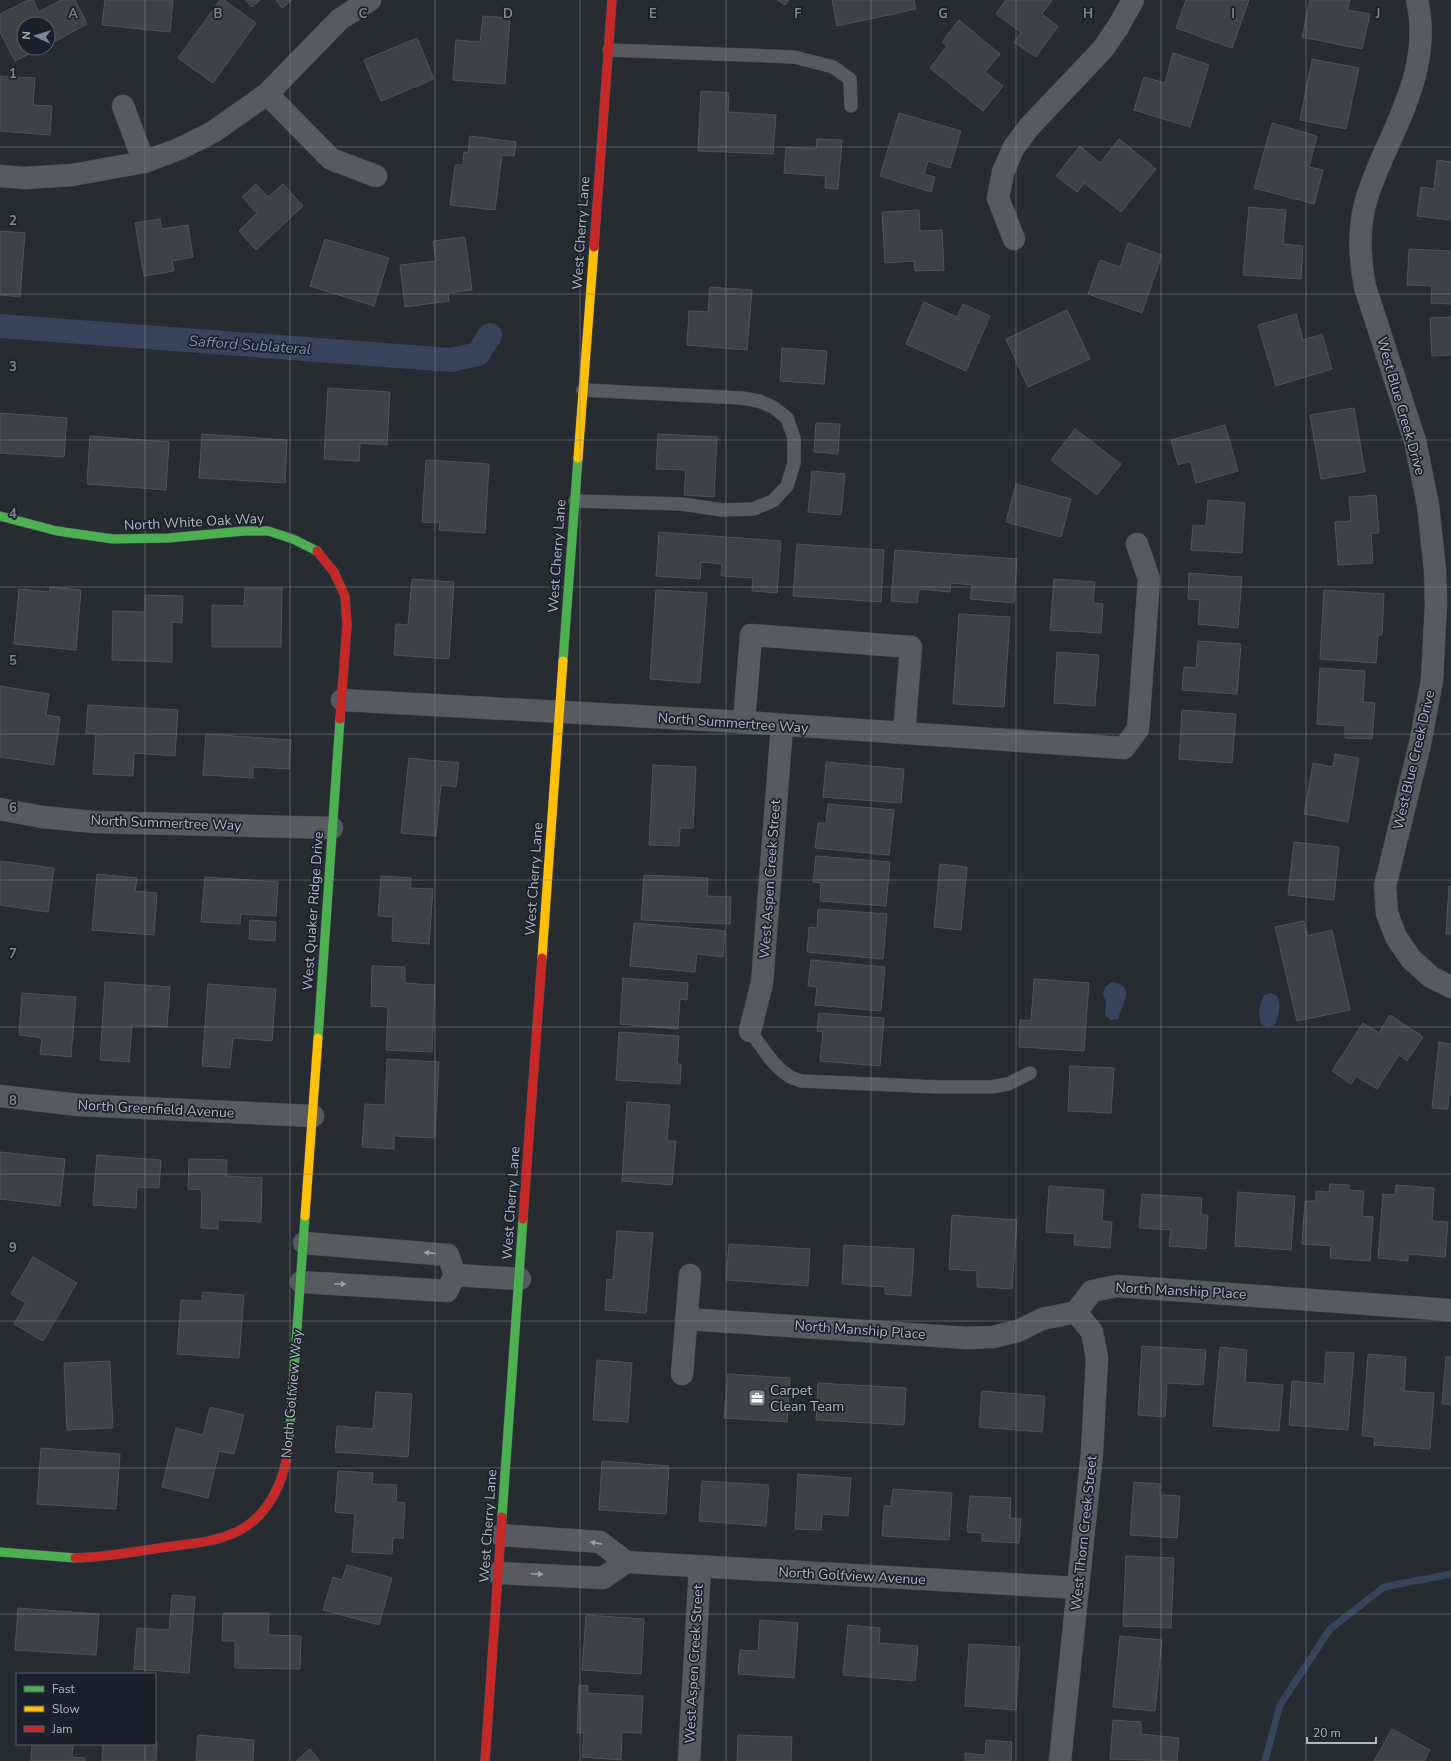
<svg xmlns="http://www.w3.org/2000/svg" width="1451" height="1761" font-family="'Nunito Sans',sans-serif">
  <rect width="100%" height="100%" fill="#272b32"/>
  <g fill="#37445b">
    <path d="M1112,982c24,4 11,21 6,37l-7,1 -6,-5 1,-14 -3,-6 2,-8z"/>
    <path d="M1271,993l6,3c4,10 3,21 -4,30l-6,1 -6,-3c-3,-10 -2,-21 3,-29z"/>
  </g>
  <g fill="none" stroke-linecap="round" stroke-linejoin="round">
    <path stroke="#37445b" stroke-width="7" d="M1265,1761l15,-56 50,-76 54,-42 67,-13"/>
    <path stroke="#37445b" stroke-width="24" d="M0,326l451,34 27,-6 12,-19"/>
  </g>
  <g fill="#3e4247" stroke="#4f535a">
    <path d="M28,0h5l6,12 22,-12h14l12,24 -39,21v-21h-24v24h17l-26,13 -15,-29v-18z"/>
    <path d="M105,0h68l-3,32 -68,-7z"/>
    <path d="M220,0h4l32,23 -43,60 -35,-25z"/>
    <path d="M245,0h15l-8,7z"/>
    <path d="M276,0h16l-10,8z"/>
    <path d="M777,0h12l-4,5z"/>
    <path d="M832,0h82l2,9 -79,17z"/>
    <path d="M1006,0h46l-10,14 16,12 -22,31 -22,-15 7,-10 -25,-18z"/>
    <path d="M1186,0h63l-17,48 -56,-20z"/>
    <path d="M1310,0h40l-3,10 23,4 -8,35 -60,-12z"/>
    <path d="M483,16l27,2 -5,66 -52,-4 3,-40 24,2z"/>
    <path d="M959,20l41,34 -15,18 18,14 -20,25 -53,-43 17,-22 -5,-4z"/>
    <path d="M417,38l17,41 -53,22 -17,-41z"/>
    <path d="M1173,53l36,12 -19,62 -56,-17 10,-33 21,6z"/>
    <path d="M1312,59l47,9 -13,61 -46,-9z"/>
    <path d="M0,76l35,2 -2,27 19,1 -2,29 -50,-4z"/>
    <path d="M701,91l28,2 -1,19 48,3 -3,39 -75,-3z"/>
    <path d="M899,113l62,18 -11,37 -22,-7 -4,13 11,3 -4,15 -51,-16z"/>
    <path d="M1272,123l45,13 -8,31 14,3 -9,34 -60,-16z"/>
    <path d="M470,136l46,6 -2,14 -12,-1 -7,55 -45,-5 5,-40h8l1,-13 4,1z"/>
    <path d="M817,139l25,1 -4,49 -13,-1 1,-12 -42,-3 2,-26 30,2z"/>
    <path d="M1119,139l37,30 -35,43 -37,-29 -7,9 -21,-16 24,-30 20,17z"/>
    <path d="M1437,160l14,2v58l-34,-4 4,-29 13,2z"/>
    <path d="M256,184l12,13 15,-13 20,22 -47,44 -17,-19 18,-18 -15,-16z"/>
    <path d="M1249,207l37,3 -3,34 20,2 -2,33 -58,-4z"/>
    <path d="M919,210l1,21 22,-1 2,40 -29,1 -1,-10 -29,2 -3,-51z"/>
    <path d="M160,219l2,10 26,-4 5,32 -21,4 2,10 -30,5 -9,-53z"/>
    <path d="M0,231l25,2 -5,64 -20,-2z"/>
    <path d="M465,237l7,53 -24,3 1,8 -44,6 -5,-42 36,-4 -3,-20z"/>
    <path d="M325,239l64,19 -15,48 -64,-20z"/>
    <path d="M1128,243l34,12 -20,58 -54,-19 12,-34 20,7z"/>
    <path d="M1409,249l42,2v53l-20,-1 1,-17 -25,-1z"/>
    <path d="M710,287l42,3 -5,60 -60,-5 2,-34 19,1z"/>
    <path d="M924,302l33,15 6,-13 27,12 -24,55 -60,-27z"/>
    <path d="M1067,310l23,49 -62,28 -22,-48z"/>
    <path d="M1296,314l7,26 19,-6 10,35 -56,17 -18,-61z"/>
    <path d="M1451,317v38l-19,1 -2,-38z"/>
    <path d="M782,348l45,3 -3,33 -44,-3z"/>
    <path d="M328,388l62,4 -3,53 -27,-2 -1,18 -35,-2z"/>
    <path d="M1354,408l11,64 -44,7 -11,-64z"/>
    <path d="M0,413l67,5 -3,39 -64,-4z"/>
    <path d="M816,423l24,1 -2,30 -24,-2z"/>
    <path d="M1225,425l13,46 -42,12 -6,-22 -12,4 -7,-25z"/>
    <path d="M1075,429l46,35 -24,31 -46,-35z"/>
    <path d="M202,434l85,6 -2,43 -86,-5z"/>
    <path d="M658,434l59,3 -3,60 -30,-2 2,-25 -30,-1z"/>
    <path d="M90,436l79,6 -3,48 -79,-6z"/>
    <path d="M426,460l63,4 -4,69 -46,-3 1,-7 -18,-1z"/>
    <path d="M812,471l33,3 -4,41 -33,-3z"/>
    <path d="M1016,484l55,15 -10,38 -55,-15z"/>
    <path d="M1376,495l3,38h-8l2,30 -35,2 -3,-43 16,-1 -2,-24z"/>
    <path d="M1208,500l37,3 -3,50 -51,-3 2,-25 13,1z"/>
    <path d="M659,532l122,9 -4,52 -25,-2 1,-13 -32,-2 1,-12 -21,-2 -1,17 -44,-3z"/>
    <path d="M797,544l87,6 -3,52 -88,-6z"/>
    <path d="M895,550l122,9 -3,44 -44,-4 2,-14 -21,-2 -1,9 -31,-3 -2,14 -26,-2z"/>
    <path d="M1189,573l53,4 -4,51 -40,-4 2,-24 -12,-1z"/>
    <path d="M412,579l42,3 -5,77 -55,-4 2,-31 12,1z"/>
    <path d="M1054,579l41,3 -2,21 10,1 -2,29 -51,-3z"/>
    <path d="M50,587l31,3 -5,60 -62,-6 5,-55 31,3z"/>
    <path d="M245,588h37l-1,59h-69v-42l32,1z"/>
    <path d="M656,590l51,3 -7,90 -50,-4z"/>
    <path d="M1324,590l60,4 -2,41h-4l-2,28 -56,-4z"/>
    <path d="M145,595l38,1 -1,27 -10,-1v40l-60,-2 1,-49 32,1z"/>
    <path d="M959,614l51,3 -6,90 -51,-3z"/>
    <path d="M1198,641l43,3 -4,50 -55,-4 2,-23 12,1z"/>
    <path d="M1057,652l42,3 -4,51 -41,-3z"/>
    <path d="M1320,668l45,3 -2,31 12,1 -3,36 -27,-1v-12l-28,-2z"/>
    <path d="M0,686l49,8 -3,21 14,2 -6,48 -54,-8z"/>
    <path d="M88,705l90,5 -3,46 -41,-3 -1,23 -40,-2 3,-40 -10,-1z"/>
    <path d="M1182,710l54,4 -4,49 -53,-4z"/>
    <path d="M206,734l85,6 -2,29 -36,-2v11l-50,-3z"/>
    <path d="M1335,754l24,4 -11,64 -44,-8 9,-51 20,4z"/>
    <path d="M409,758l50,5 -3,24 -15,-2 -5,51 -35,-3z"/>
    <path d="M826,762l78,7 -3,34 -78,-6z"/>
    <path d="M653,765l43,2 -3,61h-13l-1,18 -30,-1z"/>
    <path d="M828,804l66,6 -5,45 -74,-7 3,-25h8z"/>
    <path d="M1294,842l45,5 -5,53 -46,-5z"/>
    <path d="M816,856l74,6 -4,44 -66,-5 1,-18 -8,-1z"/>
    <path d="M0,861l54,7 -6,44 -48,-7z"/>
    <path d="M940,864l27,3 -6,63 -27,-3z"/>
    <path d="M97,874l40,4 -2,13 22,2 -3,42 -62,-5z"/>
    <path d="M644,875l64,3 -1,18 24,1 -1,27 -89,-4z"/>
    <path d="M381,876l30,2 -1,10 23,1 -4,55 -37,-3 1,-24 -15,-1z"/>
    <path d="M205,877l73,5 -2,34 -35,-2 -1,10 -39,-2z"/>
    <path d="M1449,886h2v48h-5z"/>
    <path d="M818,909l69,5 -4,45 -76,-7 2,-25 8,1z"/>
    <path d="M250,920l26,2 -1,19 -26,-2z"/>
    <path d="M1304,921l3,15 25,-6 18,80 -53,11 -22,-94z"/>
    <path d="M634,923l91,8 -2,26 -26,-3 -2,18 -65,-6z"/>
    <path d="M811,960l74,7 -4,44 -66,-6 2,-18 -9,-1z"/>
    <path d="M372,966l33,1v16l30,2 -3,67 -46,-2 2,-43 -17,-1z"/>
    <path d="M623,978l65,5 -1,17 -7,-1 -2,30 -58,-5z"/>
    <path d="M1034,979l55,4 -5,68 -65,-4 1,-27 11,1z"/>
    <path d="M105,982l65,5 -3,40 -35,-2 -3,37 -29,-2z"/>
    <path d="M208,984l68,5 -4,52 -39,-3 -3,30 -28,-2z"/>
    <path d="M22,993l54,4 -5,60 -31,-3 2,-16 -23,-3z"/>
    <path d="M819,1013l65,5 -4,48 -60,-5 3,-29 -6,-1z"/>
    <path d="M1390,1015l33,22 -16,24 -8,-6 -22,34 -21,-13 -5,8 -19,-13 31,-48 16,10z"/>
    <path d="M619,1032l60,4 -2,28h4l-1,20 -64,-4z"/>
    <path d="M1439,1042l12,2v50h-2l-1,15 -16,-1z"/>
    <path d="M387,1059l52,3 -4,76 -41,-2v13l-32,-2 3,-43 20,1z"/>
    <path d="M1070,1066l44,2 -3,45 -43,-2z"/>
    <path d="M627,1102l43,3 -3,36h9l-4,44 -50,-4z"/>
    <path d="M0,1152l65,7 -5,47 -60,-7z"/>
    <path d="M97,1155l64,5 -2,28 -22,-1 -1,21 -43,-3z"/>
    <path d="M189,1159l38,1 -1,16 36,2 -1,44 -43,-2v9l-17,-1 1,-38 -14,-1z"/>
    <path d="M1330,1184l19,1v5l15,1 -2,25 11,1 -3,44 -40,-3 1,-12 -29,-2 3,-43h11v-10l13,1z"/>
    <path d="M1396,1185l38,3 -2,33 16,1 -3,35 -37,-3v7l-30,-3 5,-64 12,1z"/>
    <path d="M1049,1186l55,4 -2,31 10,1 -2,26 -36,-3 1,-11 -29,-2z"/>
    <path d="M1238,1192l57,4 -4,54 -56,-4z"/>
    <path d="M1142,1194l60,4 -1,17h7l-2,34 -37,-3 2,-16 -32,-2z"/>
    <path d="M952,1215l65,5 -5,69 -35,-2v-16l-28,-2z"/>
    <path d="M617,1231l36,2 -7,80 -41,-3 2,-31 6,1z"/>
    <path d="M729,1244l81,5 -2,37 -82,-6z"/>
    <path d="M844,1245l70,4 -3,47 -26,-2v-7l-43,-3z"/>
    <path d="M33,1257l44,26 -34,58 -29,-17 12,-21 -15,-9z"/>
    <path d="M203,1292l41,3 -5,63 -62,-4 4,-54 21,1z"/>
    <path d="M1142,1346l64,4 -3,35 -36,-2 -2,34 -27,-2z"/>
    <path d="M1220,1347l27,3 -2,32 38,3 -4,46 -66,-5z"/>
    <path d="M1326,1352l28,1 -6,77 -59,-5 3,-44 32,3z"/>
    <path d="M1368,1354l38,3 -2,34 30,2 -4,56 -56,-4 1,-8 -13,-1z"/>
    <path d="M1446,1357h5v48l-9,-1z"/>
    <path d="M597,1360l35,3 -4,59 -35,-2z"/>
    <path d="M110,1361l3,67 -46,2 -3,-67z"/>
    <path d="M728,1374l62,4 -3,44 -63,-4z"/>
    <path d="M818,1383l88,5 -2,37 -88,-5z"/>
    <path d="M982,1391l63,5 -3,36 -63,-5z"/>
    <path d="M376,1392l36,2 -4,63 -73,-5 2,-26 36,3z"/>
    <path d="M210,1407l34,8 -10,39 -15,-3 -11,47 -46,-11 14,-59 27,7z"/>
    <path d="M41,1448l79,6 -4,55 -79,-5z"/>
    <path d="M602,1461l67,5 -3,48 -67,-4z"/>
    <path d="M338,1471l35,2 -1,11 25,1 -1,17 9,1 -2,35h-10l-1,16 -40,-2 3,-38 -20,-2z"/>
    <path d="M798,1474l53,4 -3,38 -26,-2 -1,16 -26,-1z"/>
    <path d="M702,1481l67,4 -3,41 -67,-5z"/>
    <path d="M1134,1482l26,2v11l20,1 -3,42 -47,-3z"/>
    <path d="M893,1489l59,4 -3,47 -67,-4 2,-30h7z"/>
    <path d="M970,1496l41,2 -1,20 11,1 -2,24 -37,-2v-8l-15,-1z"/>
    <path d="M1126,1556l48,2 -3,70 -48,-2z"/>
    <path d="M347,1565l45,13 -13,47 -56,-15 10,-33 9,3z"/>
    <path d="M172,1595l23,2 -6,76 -55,-4 3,-41 32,2z"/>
    <path d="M18,1608l81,6 -3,41 -81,-5z"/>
    <path d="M223,1613h46l-1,22 33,1 -1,33 -65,-1v-27h-13z"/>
    <path d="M586,1615l58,4 -3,55 -59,-4z"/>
    <path d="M760,1620l38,3 -4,55 -56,-4 2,-24 18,1z"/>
    <path d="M848,1625l32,3 -1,15 39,3 -3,35 -72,-6z"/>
    <path d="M1120,1636l42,4 -7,71 -42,-4z"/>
    <path d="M969,1644l51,3 -4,63 -51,-4z"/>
    <path d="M579,1685l9,1 -1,7 56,3 -2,37 -19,-1 -1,28 -39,-3 2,-24h-7z"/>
    <path d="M1113,1720l28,2v12l38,4 -2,23 -67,-2z"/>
    <path d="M1392,1729l38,21 -6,11h-50z"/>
    <path d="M198,1735l56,5 -1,21h-57z"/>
    <path d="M738,1735l54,2 -1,24h-54z"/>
    <path d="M986,1740l26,2 -1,19h-46v-8l20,2z"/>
    <path d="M155,1742h2l-1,19h-54l1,-17h52z"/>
    <path d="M32,1744h41l-1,13 13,1v3h-54z"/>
    <path d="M310,1749l10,12h-24z"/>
  </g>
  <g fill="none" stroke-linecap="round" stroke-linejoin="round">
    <g stroke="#44474d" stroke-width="14">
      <g id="lane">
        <path d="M609,50l185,7 39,10 17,12 1,27"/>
        <path d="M575,501l107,3 40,6 31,-1 20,-8 14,-15 7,-23v-25l-7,-20 -14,-11 -14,-6 -17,-3 -159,-8"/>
        <path d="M750,1031c15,19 27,44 51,50l139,6h51l17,-3 22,-11"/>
      </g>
    </g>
    <g stroke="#44474d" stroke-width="23">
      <g id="street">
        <path d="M1417,0c14,59 -14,111 -37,163 -6,15 -13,30 -16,46 -6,27 -4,52 1,78l50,154 13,64 7,65 1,33 -4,77 -12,64 -35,142 2,27 9,24 15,22 20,18 20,10"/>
        <path d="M267,94l64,65 45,17"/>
        <path d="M123,106l21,56"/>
        <path d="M0,176l25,2 47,-3 72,-13 35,-13 34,-17 54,-38 73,-75 30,-19"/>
        <path d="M1014,239l-16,-41 5,-26 11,-25 16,-21 73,-77 15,-22 15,-27"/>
        <path d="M342,700l402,22 380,26 14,-19 11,-150 -12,-35"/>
        <path d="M744,722l7,-87 160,12 -7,86"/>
        <path d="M0,809l42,8 52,5 238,6"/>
        <path d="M750,1031l12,-48 20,-257"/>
        <path d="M0,1096l78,9 235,11"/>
        <path d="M455,1275l65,4"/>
        <path d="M301,1282l146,9 8,-16 -7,-20 -144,-12"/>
        <path d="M686,1319l281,19 26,-1 25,-6 24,-12 34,-7 16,-21 25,-5 334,24"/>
        <path d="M682,1374l8,-99"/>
        <path d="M626,1562l452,26"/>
        <path d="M498,1573l105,5 23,-16 -26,-20 -99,-7"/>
        <path d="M689,1761l11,-194"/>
        <path d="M1060,1761l32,-308 5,-95 -5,-26 -16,-20"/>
      </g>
    </g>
    <g stroke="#44474d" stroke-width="10">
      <g id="fast">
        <path d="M0,516l57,15 56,8 56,-1 75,-7h24l25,8 24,12"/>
        <path d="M563,661l15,-203"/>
        <path d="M318,1038l22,-319"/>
        <path d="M289,1441l16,-225"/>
        <path d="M502,1517l21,-298"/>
        <path d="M0,1552l75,6"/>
      </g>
    </g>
    <g stroke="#44474d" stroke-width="10">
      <g id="slow">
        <path d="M578,458l16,-211"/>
        <path d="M542,958l21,-297"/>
        <path d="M305,1216l13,-178"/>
      </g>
    </g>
    <g stroke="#44474d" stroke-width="10">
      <g id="jam">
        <path d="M594,247l18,-247"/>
        <path d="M317,551l17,21 11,24 2,29 -7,94"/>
        <path d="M523,1219l19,-261"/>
        <path d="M75,1558c31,-1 61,-6 91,-11 21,-3 43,-4 63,-12 39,-14 57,-55 60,-94"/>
        <path d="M485,1761l17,-244"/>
      </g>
    </g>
    <use href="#lane" stroke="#575a60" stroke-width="13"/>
    <use href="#street" stroke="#575a60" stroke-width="22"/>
    <use href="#fast" stroke="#4caf50" stroke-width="9"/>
    <use href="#slow" stroke="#ffc107" stroke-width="9"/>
    <use href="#jam" stroke="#c62828" stroke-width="9"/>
  </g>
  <defs><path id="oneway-solid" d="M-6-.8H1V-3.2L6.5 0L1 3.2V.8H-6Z"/></defs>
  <g fill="#9aa0ab">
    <use href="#oneway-solid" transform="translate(430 1253) rotate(-175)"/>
    <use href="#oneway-solid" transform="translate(340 1284) rotate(3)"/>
    <use href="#oneway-solid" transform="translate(596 1543) rotate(-169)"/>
    <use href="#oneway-solid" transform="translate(537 1574) rotate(2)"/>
  </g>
  <path fill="none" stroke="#808691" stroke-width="1" stroke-opacity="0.55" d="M145,0v1674M290,0v1761M435,0v1761M580,0v1761M726,0v1761M871,0v1761M1016,0v1761M1161,0v1761M1306,0v1761M0,147h1451M0,294h1451M0,440h1451M0,587h1451M0,734h1451M0,880h1451M0,1027h1451M0,1174h1451M0,1321h1451M0,1468h1451M0,1614h1451M145,1744v17"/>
  <defs>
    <g id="office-square" transform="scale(0.9)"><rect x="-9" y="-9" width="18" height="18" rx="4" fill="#808691" stroke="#1b212c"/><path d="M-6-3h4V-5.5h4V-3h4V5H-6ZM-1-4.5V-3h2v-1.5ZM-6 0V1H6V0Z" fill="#fff"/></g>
  </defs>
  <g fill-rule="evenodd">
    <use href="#office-square" x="757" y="1398"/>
  </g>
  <g text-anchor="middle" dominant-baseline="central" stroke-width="3.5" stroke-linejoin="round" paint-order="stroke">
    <g font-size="14" fill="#b0b7c4" stroke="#1b212c">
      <text transform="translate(581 233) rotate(-86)">West Cherry Lane</text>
      <text transform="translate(1401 406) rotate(74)">West Blue Creek Drive</text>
      <text transform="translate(194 522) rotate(-3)">North White Oak Way</text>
      <text transform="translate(557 556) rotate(-86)">West Cherry Lane</text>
      <text transform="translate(733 723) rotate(4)">North Summertree Way</text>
      <text transform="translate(1414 760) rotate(-77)">West Blue Creek Drive</text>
      <text transform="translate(166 823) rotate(2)">North Summertree Way</text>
      <text transform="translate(534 879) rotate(-86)">West Cherry Lane</text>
      <text transform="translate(770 879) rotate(-86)">West Aspen Creek Street</text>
      <text transform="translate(313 911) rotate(-86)">West Quaker Ridge Drive</text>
      <text transform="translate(156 1109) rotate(3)">North Greenfield Avenue</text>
      <text transform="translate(511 1203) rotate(-86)">West Cherry Lane</text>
      <text transform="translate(1181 1291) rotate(3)">North Manship Place</text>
      <text transform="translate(860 1330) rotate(4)">North Manship Place</text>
      <text transform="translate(292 1394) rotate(-85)">North Golfview Way</text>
      <text transform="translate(488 1526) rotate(-86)">West Cherry Lane</text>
      <text transform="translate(1084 1533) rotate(-84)">West Thorn Creek Street</text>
      <text transform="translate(852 1576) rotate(3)">North Golfview Avenue</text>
      <text transform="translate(694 1664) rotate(-87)">West Aspen Creek Street</text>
    </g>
    <g font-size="14" fill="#b0b7c4" stroke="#1b212c" text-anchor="start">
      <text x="770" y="1390">Carpet<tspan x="770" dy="16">Clean Team</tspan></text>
    </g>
    <g font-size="15" font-style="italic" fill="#7a8daa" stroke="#1b212c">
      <text transform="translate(250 345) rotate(4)">Safford Sublateral</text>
    </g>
  </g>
  <g font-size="13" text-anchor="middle" font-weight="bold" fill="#808691" stroke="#1b212c" stroke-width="3.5" stroke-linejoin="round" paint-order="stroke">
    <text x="73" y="18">A</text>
    <text x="218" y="18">B</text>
    <text x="363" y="18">C</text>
    <text x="508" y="18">D</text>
    <text x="653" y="18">E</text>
    <text x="798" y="18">F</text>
    <text x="943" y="18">G</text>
    <text x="1088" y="18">H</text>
    <text x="1233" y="18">I</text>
    <text x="1378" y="18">J</text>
    <text x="13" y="78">1</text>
    <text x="13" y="225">2</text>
    <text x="13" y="371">3</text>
    <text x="13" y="518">4</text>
    <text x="13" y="665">5</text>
    <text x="13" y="812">6</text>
    <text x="13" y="958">7</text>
    <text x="13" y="1105">8</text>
    <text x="13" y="1252">9</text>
  </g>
  <rect x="16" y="1673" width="140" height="72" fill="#1b212c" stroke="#575d69"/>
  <rect x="24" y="1686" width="20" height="6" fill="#4caf50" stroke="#575d69"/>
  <text x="52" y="1693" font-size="12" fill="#b0b7c4">Fast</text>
  <rect x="24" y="1706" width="20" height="6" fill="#ffc107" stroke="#575d69"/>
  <text x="52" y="1713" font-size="12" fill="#b0b7c4">Slow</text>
  <rect x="24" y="1726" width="20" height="6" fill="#c62828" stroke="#575d69"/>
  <text x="52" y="1733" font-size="12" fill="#b0b7c4">Jam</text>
  <g transform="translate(36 36) rotate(274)"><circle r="19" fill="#1b212c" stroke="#575d69"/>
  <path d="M0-3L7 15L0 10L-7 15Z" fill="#808691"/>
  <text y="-6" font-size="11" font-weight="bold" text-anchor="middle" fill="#b0b7c4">N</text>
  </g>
  <path d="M1307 1737v6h69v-6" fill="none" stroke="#b0b7c4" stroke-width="2"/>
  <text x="1313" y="1737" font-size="12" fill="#b0b7c4" stroke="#1b212c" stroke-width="3" paint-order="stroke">20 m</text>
</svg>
